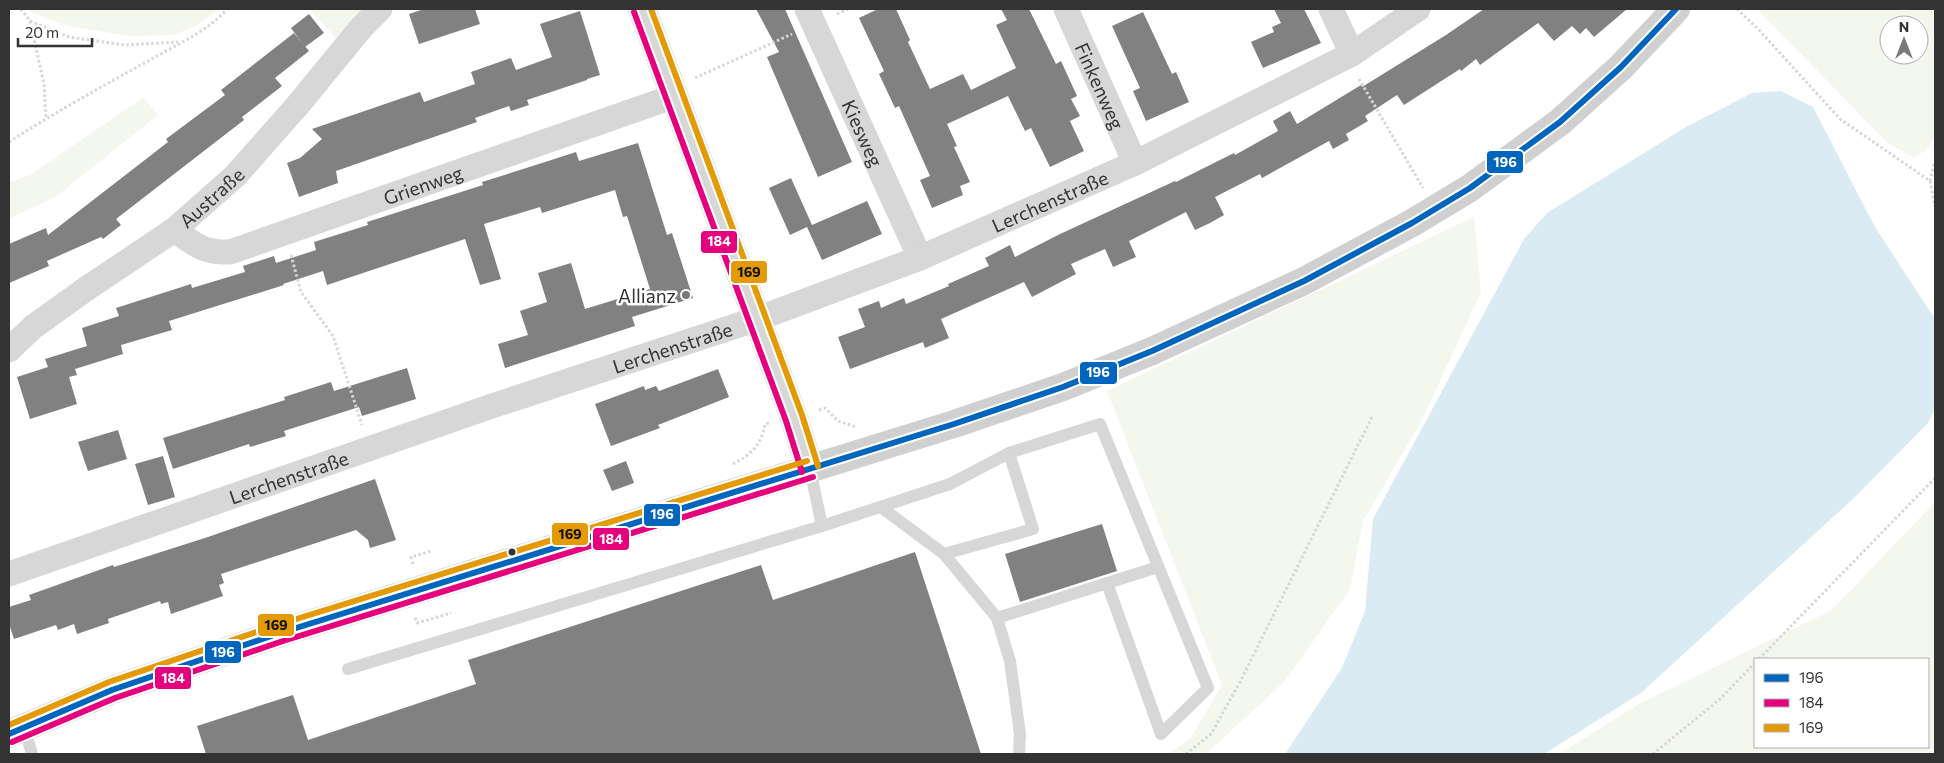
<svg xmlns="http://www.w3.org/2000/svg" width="1944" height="763" font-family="Commissioner,sans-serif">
  <rect width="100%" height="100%" fill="#fff"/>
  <g fill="#f3f7ee" fill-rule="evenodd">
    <path d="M29,9h191l-25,17 -22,9 -46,1 -59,-10 -37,-14z"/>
    <path d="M313,9h50l-26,30 -26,-28z"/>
    <path d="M1757,9h178v129l-10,13 -12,6 -25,-14zM1889,25h30v30h-30z"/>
    <path d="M143,98l15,17 -103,82 -46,22v-37l21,-7z"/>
    <path d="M1474,217l7,75 -59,128 -59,101 -13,68 -65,92 -79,73h-38l22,-15 32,-54 -115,-294z"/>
    <path d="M1935,502v252h-376l80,-50 193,-94zM1928,659v88h-173v-88z"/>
  </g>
  <path fill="#dbebf4" d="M1781,91l32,16 62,120 60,92v89l-7,15 -74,75 -213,195 -97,61h-259l57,-86 23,-57 8,-92 151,-280 23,-26 139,-86 66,-34z"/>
  <g fill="#818181">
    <path d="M424,9h51l5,15 -61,20 -10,-30z"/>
    <path d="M756,9h29l67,153 -34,15 -51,-120 12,-5z"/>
    <path d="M878,9h18l14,31 -2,2 22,47 33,-15 8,16 45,-22 -20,-43 11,-5 -6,-11h28l27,55 5,-3 16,35 -6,3 9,17 -10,5 14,30 -34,16 -19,-39 -6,3 -17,-35 -61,28 10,22 -3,1 16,35 -10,4 3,9 -31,13 -12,-28 10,-4 -31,-70 -4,2 -16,-34 5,-3 -25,-53z"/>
    <path d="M1274,9h30l17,34 -58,25 -12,-26 23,-10 -2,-5 9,-4z"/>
    <path d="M1484,9h143l-33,28 -8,-9 -6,6 -8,-8 -18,15 -16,-18 -58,42 -4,-6 -15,12 -1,-2 -56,36 -7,-10 -32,21 3,5 -22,13 3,6 -16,9 -4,-8 -67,37 -2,-4 -45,23 9,18 -14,8 -15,7 -9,-18 -57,29 7,16 -23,10 -8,-18 -34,15 5,10 -44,23 -8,-15 -83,37 8,19 -24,10 -2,-6 -73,27 -12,-32 27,-10 -7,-18 21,-8 2,7 23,-10 2,6 43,-18 -1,-2 41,-18 -4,-8 25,-13 5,12 45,-23 115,-53 1,1 58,-29 1,2 43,-24 -5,-10 17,-10 7,13 64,-39 1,2 84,-52z"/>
    <path d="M580,11l20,64 -13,4v1l-60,20 2,5 -18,6 -2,-5 -34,12 2,4 -141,49 2,12 -39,14 -12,-34 13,-5 22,-19 -10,-10 108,-37 4,10 51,-18 -4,-12 40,-14 5,12 36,-13 -12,-33z"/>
    <path d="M1143,12l29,62 4,-2 13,30 -43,19 -13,-30 7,-3 -28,-62z"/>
    <path d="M309,14l15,19 -19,14 -14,-19z"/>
    <path d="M294,33l15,18 -34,27 7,8 -40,31 2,3 -128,99 5,6 -18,14 -2,-2 -54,24 2,5 -40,17v-39l37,-16 2,7 120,-93 -2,-3 59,-44 -4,-5z"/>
    <path d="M638,143l29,92 5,-2 21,65 -61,19 3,9 -130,42 -7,-24 30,-9 -8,-24 27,-9 -9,-29 33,-10 14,46 65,-20 -23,-73 -4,1 -8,-27 -73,23 -2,-6 -56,17 17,55 -21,6 -15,-46 -138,46 -4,-14 -40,13 1,1 -115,36 3,9 -51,15 2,9 -48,15 2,6 -8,2 8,27 -47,15 -13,-42 31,-10 -3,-8 42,-13 -5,-18 37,-12 -3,-8 75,-24 1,4 53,-16 -2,-6 31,-10 2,7 40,-13 -2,-8 54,-17 -1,-3 116,-37 -1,-3 60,-19 34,-11 3,9z"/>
    <path d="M791,178l21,47 55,-24 15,33 -60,26 -15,-33 -17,8 -21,-47z"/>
    <path d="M407,368l9,31 -54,17 -3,-9 -75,24 2,5 -36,11 -1,-3 -76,25 -10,-31 122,-38 -1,-3 47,-15 3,9z"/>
    <path d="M718,369l11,28 -71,28 2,3 -49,18 -16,-42 49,-18 1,4 11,-4 3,5z"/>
    <path d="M118,430l9,29 -39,12 -10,-29z"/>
    <path d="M163,456l12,41 -27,8 -13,-41z"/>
    <path d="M626,461l8,22 -22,8 -9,-21z"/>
    <path d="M375,479l21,61 -26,8 -2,-8 -12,-10 -135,44 3,9 -5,2 4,11 -52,18 -3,-12 -7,2 -1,-3 -52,18 1,4 -32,11 -3,-10 -16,6 -2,-5 -42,14 -5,-15v-17l22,-7 -2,-5 84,-30 1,2 94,-30z"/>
    <path d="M1102,524l15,47 -97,31 -15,-48z"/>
    <path d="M915,552l66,202h-775l-9,-28 96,-31 15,45 168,-56 -8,-24 293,-95 12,35z"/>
  </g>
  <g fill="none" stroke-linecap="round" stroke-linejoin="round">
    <g stroke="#d7d7d7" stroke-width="3" stroke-dasharray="2.5 2.5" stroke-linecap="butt">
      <path d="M21,9l9,12 39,16 56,8 53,-3"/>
      <path d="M1737,9l22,21 81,89 90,62 5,26"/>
      <path d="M837,14l11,-5"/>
      <path d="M30,21l14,63 2,34"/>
      <path d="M695,78l97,-44"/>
      <path d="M1359,79l64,109"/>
      <path d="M9,142c45,-29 92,-55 139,-81 26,-15 59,-29 79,-52"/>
      <path d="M1930,181l5,-20"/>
      <path d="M291,255l10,37 32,44 29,89"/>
      <path d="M819,410l6,-2 13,13 18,6"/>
      <path d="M733,464c19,-10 28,-19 32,-40l4,-1"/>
      <path d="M413,564l-2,-7 20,-6"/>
      <path d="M415,618l2,5 34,-10"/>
      <path d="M1759,659l176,-181"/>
      <path d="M1186,754l25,-20 29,-52 133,-267"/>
      <path d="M1653,754l67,-55 35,-36"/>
    </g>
    <g stroke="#d7d7d7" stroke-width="12">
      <path d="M810,469l12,57 128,-42 59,-31 91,-29 108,264 -47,46 -54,-151"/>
      <path d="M882,508l62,46 53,64 13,43 10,73 -1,20"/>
      <path d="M944,554l89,-25 -24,-76"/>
      <path d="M997,618l161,-51"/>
      <path d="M348,669l474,-143"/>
      <path d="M24,727l8,27"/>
    </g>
    <g stroke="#d7d7d7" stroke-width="25">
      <path id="s1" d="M807,9l113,249"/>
      <path id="s2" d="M1066,9l69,154"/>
      <path d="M1331,9l21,45"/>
      <path id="s3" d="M174,230c22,15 29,23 56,22l445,-156"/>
      <path id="s4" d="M9,350l24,-23 53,-38 88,-59 61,-54 62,-70 64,-78 19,-19"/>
      <path id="s5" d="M9,574l483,-168 265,-87 163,-61 215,-95 217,-109 66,-45"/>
    </g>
    <path stroke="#d7d7d7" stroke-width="28" d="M642,9l152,409 16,51"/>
    <path stroke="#d0d0d0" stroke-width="28" d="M9,734l103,-44 168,-57 674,-209 109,-37 89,-36 152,-70 108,-58 58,-35 90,-66 61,-55 55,-58"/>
    <g stroke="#fff" stroke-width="10">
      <path id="bus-1" d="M9,734l103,-44 168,-57 674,-209 109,-37 89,-36 152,-70 108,-58 58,-35 90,-66 61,-55 55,-58"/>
    </g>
    <g stroke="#fff" stroke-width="10">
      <g id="bus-2">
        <path d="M634,12l152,409 16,51"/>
        <path d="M12,742l103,-44 168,-57 530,-164"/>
      </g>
    </g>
    <g stroke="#fff" stroke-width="10">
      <g id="bus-3">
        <path d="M651,9l151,406 16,51"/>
        <path d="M9,725l100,-43 168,-57 530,-164"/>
      </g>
    </g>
    <use href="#bus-1" stroke="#0065bd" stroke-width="6"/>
    <use href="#bus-2" stroke="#e5007d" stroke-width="6"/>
    <use href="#bus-3" stroke="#e39a05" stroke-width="6"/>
  </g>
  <circle fill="#7a7a7a" stroke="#fff" stroke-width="2" cx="686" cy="295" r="5"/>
  <circle fill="#333" stroke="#fff" stroke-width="2" cx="512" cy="552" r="4.5"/>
  <g text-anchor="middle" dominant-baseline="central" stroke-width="5" stroke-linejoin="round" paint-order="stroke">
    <g font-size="19" fill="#333" stroke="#fff">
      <text stroke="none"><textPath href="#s2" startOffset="84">Finkenweg</textPath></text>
      <text stroke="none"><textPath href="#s1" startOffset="136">Kiesweg</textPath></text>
      <text stroke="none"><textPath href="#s3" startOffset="266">Grienweg</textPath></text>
      <text stroke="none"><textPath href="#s4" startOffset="254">Austraße</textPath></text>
      <text stroke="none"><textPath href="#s5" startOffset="1106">Lerchenstraße</textPath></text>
      <text stroke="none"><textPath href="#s5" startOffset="701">Lerchenstraße</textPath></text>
      <text stroke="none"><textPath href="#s5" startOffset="296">Lerchenstraße</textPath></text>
    </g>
    <g font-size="19" fill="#333" stroke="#fff" text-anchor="end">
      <text x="676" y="295">Allianz</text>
    </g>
  </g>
  <g stroke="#fff" stroke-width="2">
    <rect x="1486" y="150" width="38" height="24" rx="5" fill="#0065bd"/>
    <rect x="700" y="230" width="38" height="24" rx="5" fill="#e5007d"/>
    <rect x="730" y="260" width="38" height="24" rx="5" fill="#e39a05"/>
    <rect x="1079" y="361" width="39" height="24" rx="5" fill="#0065bd"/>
    <rect x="643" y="503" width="38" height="24" rx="5" fill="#0065bd"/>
    <rect x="551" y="522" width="38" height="24" rx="5" fill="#e39a05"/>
    <rect x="592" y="527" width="38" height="24" rx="5" fill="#e5007d"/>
    <rect x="257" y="613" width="38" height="24" rx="5" fill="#e39a05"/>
    <rect x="204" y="640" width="38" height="24" rx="5" fill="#0065bd"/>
    <rect x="154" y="666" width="38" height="24" rx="5" fill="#e5007d"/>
  </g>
  <g font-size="14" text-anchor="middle" font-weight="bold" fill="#fff">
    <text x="1505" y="167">196</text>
    <text x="719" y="246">184</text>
    <text x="1098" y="377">196</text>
    <text x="662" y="519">196</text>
    <text x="611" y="544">184</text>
    <text x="223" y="657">196</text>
    <text x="173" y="683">184</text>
  </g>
  <g font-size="14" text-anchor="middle" font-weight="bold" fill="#111">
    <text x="749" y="277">169</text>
    <text x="570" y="539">169</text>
    <text x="276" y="630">169</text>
  </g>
  <rect width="1944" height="763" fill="none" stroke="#333333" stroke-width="20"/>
  <rect x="1754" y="658" width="175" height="90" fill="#ffffff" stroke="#adadad"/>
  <rect x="1764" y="674" width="25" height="8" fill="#0065bd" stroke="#adadad"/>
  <text x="1799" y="683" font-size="15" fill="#333333">196</text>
  <rect x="1764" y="699" width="25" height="8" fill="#e5007d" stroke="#adadad"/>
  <text x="1799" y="708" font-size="15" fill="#333333">184</text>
  <rect x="1764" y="724" width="25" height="8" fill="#e39a05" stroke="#adadad"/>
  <text x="1799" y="733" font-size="15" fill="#333333">169</text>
  <g transform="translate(1904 40)"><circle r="24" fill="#ffffff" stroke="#adadad"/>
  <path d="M0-4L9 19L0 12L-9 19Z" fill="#7a7a7a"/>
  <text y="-8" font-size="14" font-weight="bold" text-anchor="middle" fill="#333333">N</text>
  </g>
  <path d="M18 38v8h74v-8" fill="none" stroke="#333333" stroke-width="2.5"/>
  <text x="25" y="38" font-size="15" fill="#333333" stroke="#ffffff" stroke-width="4" paint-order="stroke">20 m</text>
</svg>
